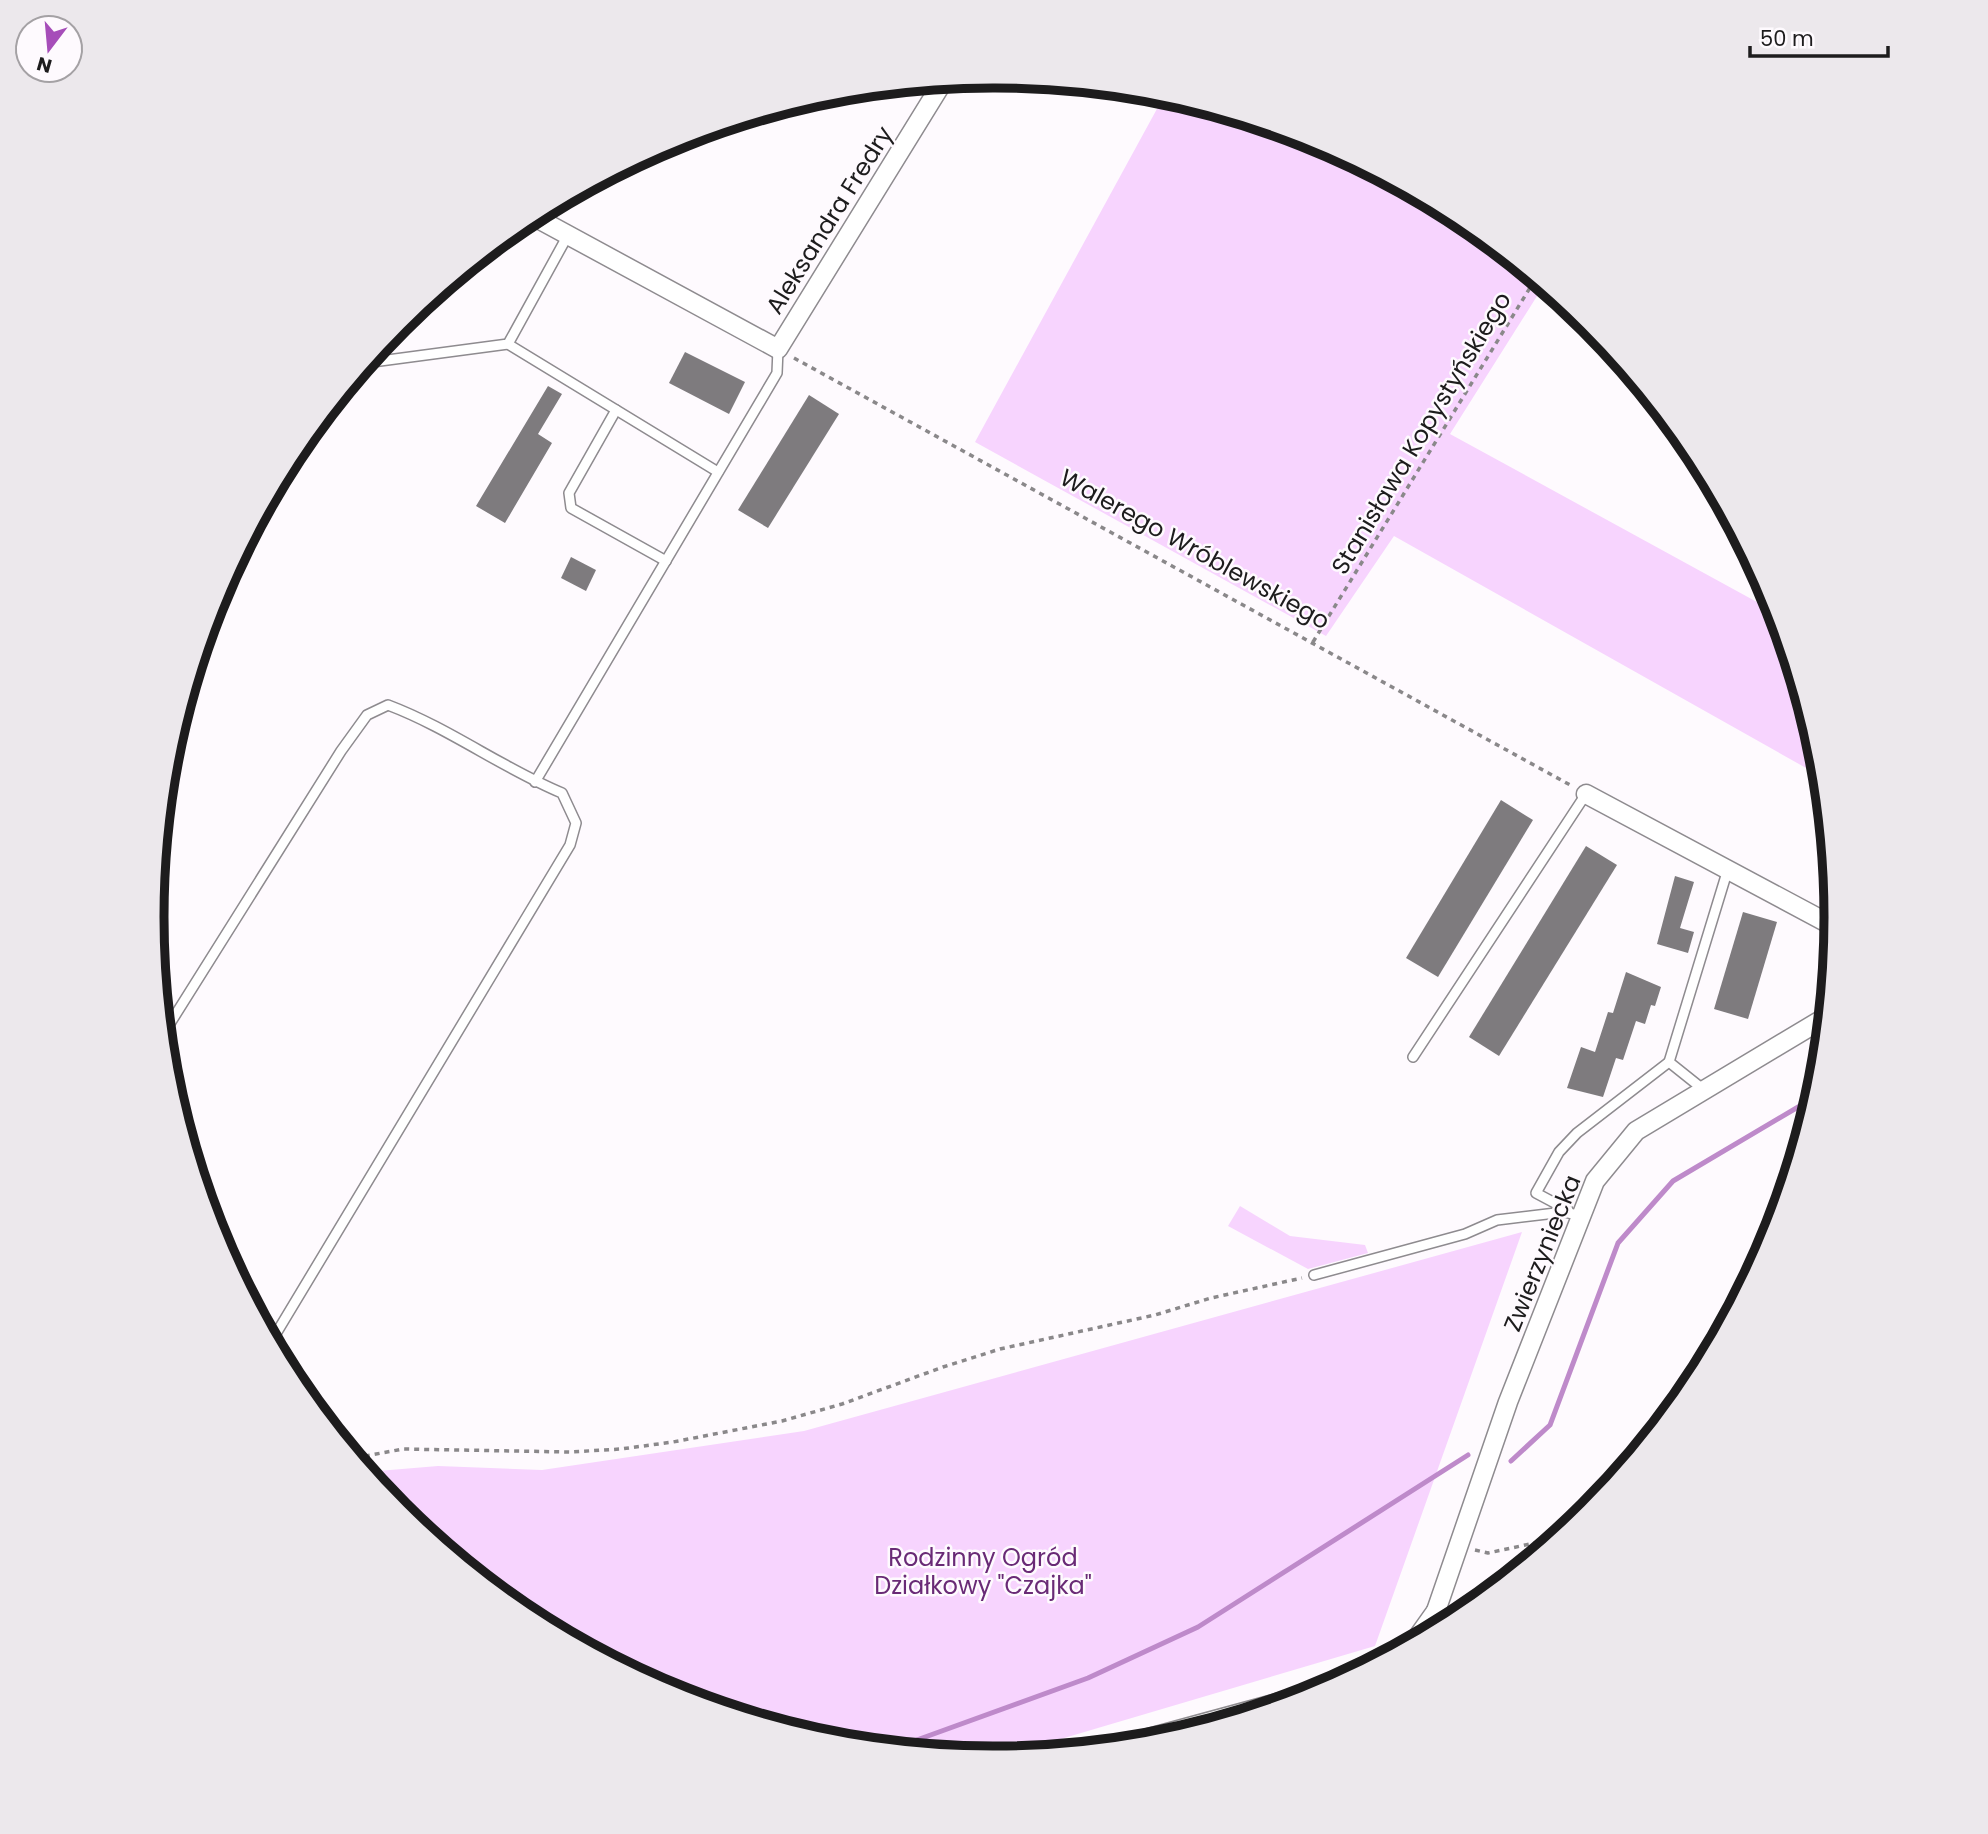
<svg xmlns="http://www.w3.org/2000/svg" width="1988" height="1834" font-family="Poppins,sans-serif">
  <rect width="100%" height="100%" fill="#fefafe"/>
  <g fill="#f7d4fe">
    <path d="M1125,88l34,4 157,47 146,78 82,68 -94,149 327,179 43,140 2,24 -428,-241 -68,100 -351,-194 183,-335z"/>
    <path d="M1240,1206l50,30 75,9 3,8 -60,16 -80,-43z"/>
    <path d="M1522,1232l-147,414 -382,113 -164,-17 -157,-47 -146,-78 -127,-105 -33,-40 72,-6 104,4 262,-39z"/>
  </g>
  <g fill="none" stroke-linecap="round" stroke-linejoin="round">
    <g stroke="#be8aca" stroke-width="5">
      <path d="M1511,1461l39,-36 68,-182 55,-62 142,-84"/>
      <path d="M892,1749l196,-71 110,-51 270,-172"/>
    </g>
  </g>
  <g fill="#7e7b7e">
    <path d="M685,352l60,30 -16,32 -60,-31z"/>
    <path d="M548,386l14,8 -24,40 14,9 -47,80 -29,-17z"/>
    <path d="M809,395l30,19 -71,114 -30,-18z"/>
    <path d="M571,557l25,13 -10,21 -25,-13z"/>
    <path d="M1501,800l32,20 -95,157 -32,-19z"/>
    <path d="M1586,846l31,19 -118,191 -30,-19z"/>
    <path d="M1675,876l19,6 -14,46 14,4 -6,21 -31,-9z"/>
    <path d="M1743,912l34,10 -29,97 -34,-10z"/>
    <path d="M1626,972l35,15 -6,19 -4,-1 -6,19 -9,-3 -13,39 -7,-2 -13,39 -36,-9 14,-41 14,5 13,-40 5,1z"/>
  </g>
  <g fill="none" stroke-linecap="round" stroke-linejoin="round">
    <g stroke="#8e8b8f" stroke-width="12">
      <g id="service">
        <path d="M542,221l3,-14"/>
        <path d="M508,344l210,128"/>
        <path d="M365,363l143,-19 60,-109"/>
        <path d="M616,410l-47,83 2,15 95,53"/>
        <path d="M535,782l242,-409 1,-24"/>
        <path d="M164,1033l177,-282 26,-36 21,-10c61,23 114,63 174,88l14,30 -6,22 -299,497"/>
        <path d="M1413,1057l173,-263"/>
        <path d="M1704,1090l-35,-28 59,-193"/>
        <path d="M1568,1210l-32,-17 23,-41 18,-19 92,-71"/>
        <path d="M1314,1275l151,-41 32,-14 67,-8 18,4"/>
      </g>
    </g>
    <g stroke="#8e8b8f" stroke-width="21">
      <g id="minor">
        <path d="M531,215l247,134 166,-269"/>
        <path d="M1586,794l249,133"/>
        <path d="M1436,1611l72,-209 87,-221 41,-50 190,-114"/>
        <path d="M1414,1642l22,-31 13,13"/>
        <path d="M1116,1747l209,-57"/>
      </g>
    </g>
    <g stroke="#8a888a" stroke-width="3.5" stroke-dasharray="5 5" stroke-linecap="butt">
      <path d="M794,358l778,428"/>
      <path d="M1313,642l223,-364"/>
      <path d="M355,1458l48,-9 167,3 51,-3 52,-7 109,-21 60,-17 101,-37 57,-18 155,-34 56,-17 91,-20"/>
      <path d="M1475,1550l13,3 70,-15"/>
    </g>
    <use href="#service" stroke="#fff" stroke-width="9"/>
    <use href="#minor" stroke="#fff" stroke-width="18"/>
  </g>
  <g text-anchor="middle" dominant-baseline="central" stroke-width="5" stroke-linejoin="round" paint-order="stroke">
    <g font-size="24" fill="#1d1c1d" stroke="#fefafe">
      <text transform="translate(829 220) rotate(-58)">Aleksandra Fredry</text>
      <text transform="translate(1421 433) rotate(-59)">Stanisława Kopystyńskiego</text>
      <text transform="translate(1195 549) rotate(29)">Walerego Wróblewskiego</text>
      <text transform="translate(1542 1253) rotate(-68)">Zwierzyniecka</text>
    </g>
    <g font-size="24" fill="#692a76" stroke="#fefafe">
      <text x="983" y="1557">Rodzinny Ogród<tspan x="983" dy="28">Działkowy "Czajka"</tspan></text>
    </g>
  </g>
  <path d="M0 0H1988V1834H0ZM993 88H995A829 829 0 0 1 1824 917V917A829 829 0 0 1 995 1746H993A829 829 0 0 1 164 917V917A829 829 0 0 1 993 88Z" fill="#ece8ec" fill-rule="evenodd"/>
  <path fill="none" stroke="#1d1c1d" stroke-width="9" d="M993 88H995A829 829 0 0 1 1824 917V917A829 829 0 0 1 995 1746H993A829 829 0 0 1 164 917V917A829 829 0 0 1 993 88Z"/>
  <g transform="translate(49 49) rotate(196)"><circle r="33" fill="#fefafe" stroke="#a4a1a4" stroke-width="2"/>
  <path d="M0-5L12 26L0 18L-12 26Z" fill="#a64db9"/>
  <text y="-10" font-size="19" font-weight="bold" text-anchor="middle" fill="#1d1c1d">N</text>
  </g>
  <path d="M1750 46v10h138v-10" fill="none" stroke="#1d1c1d" stroke-width="3.5"/>
  <text x="1760" y="46" font-size="21" fill="#1d1c1d" stroke="#fefafe" stroke-width="5" paint-order="stroke">50 m</text>
</svg>
